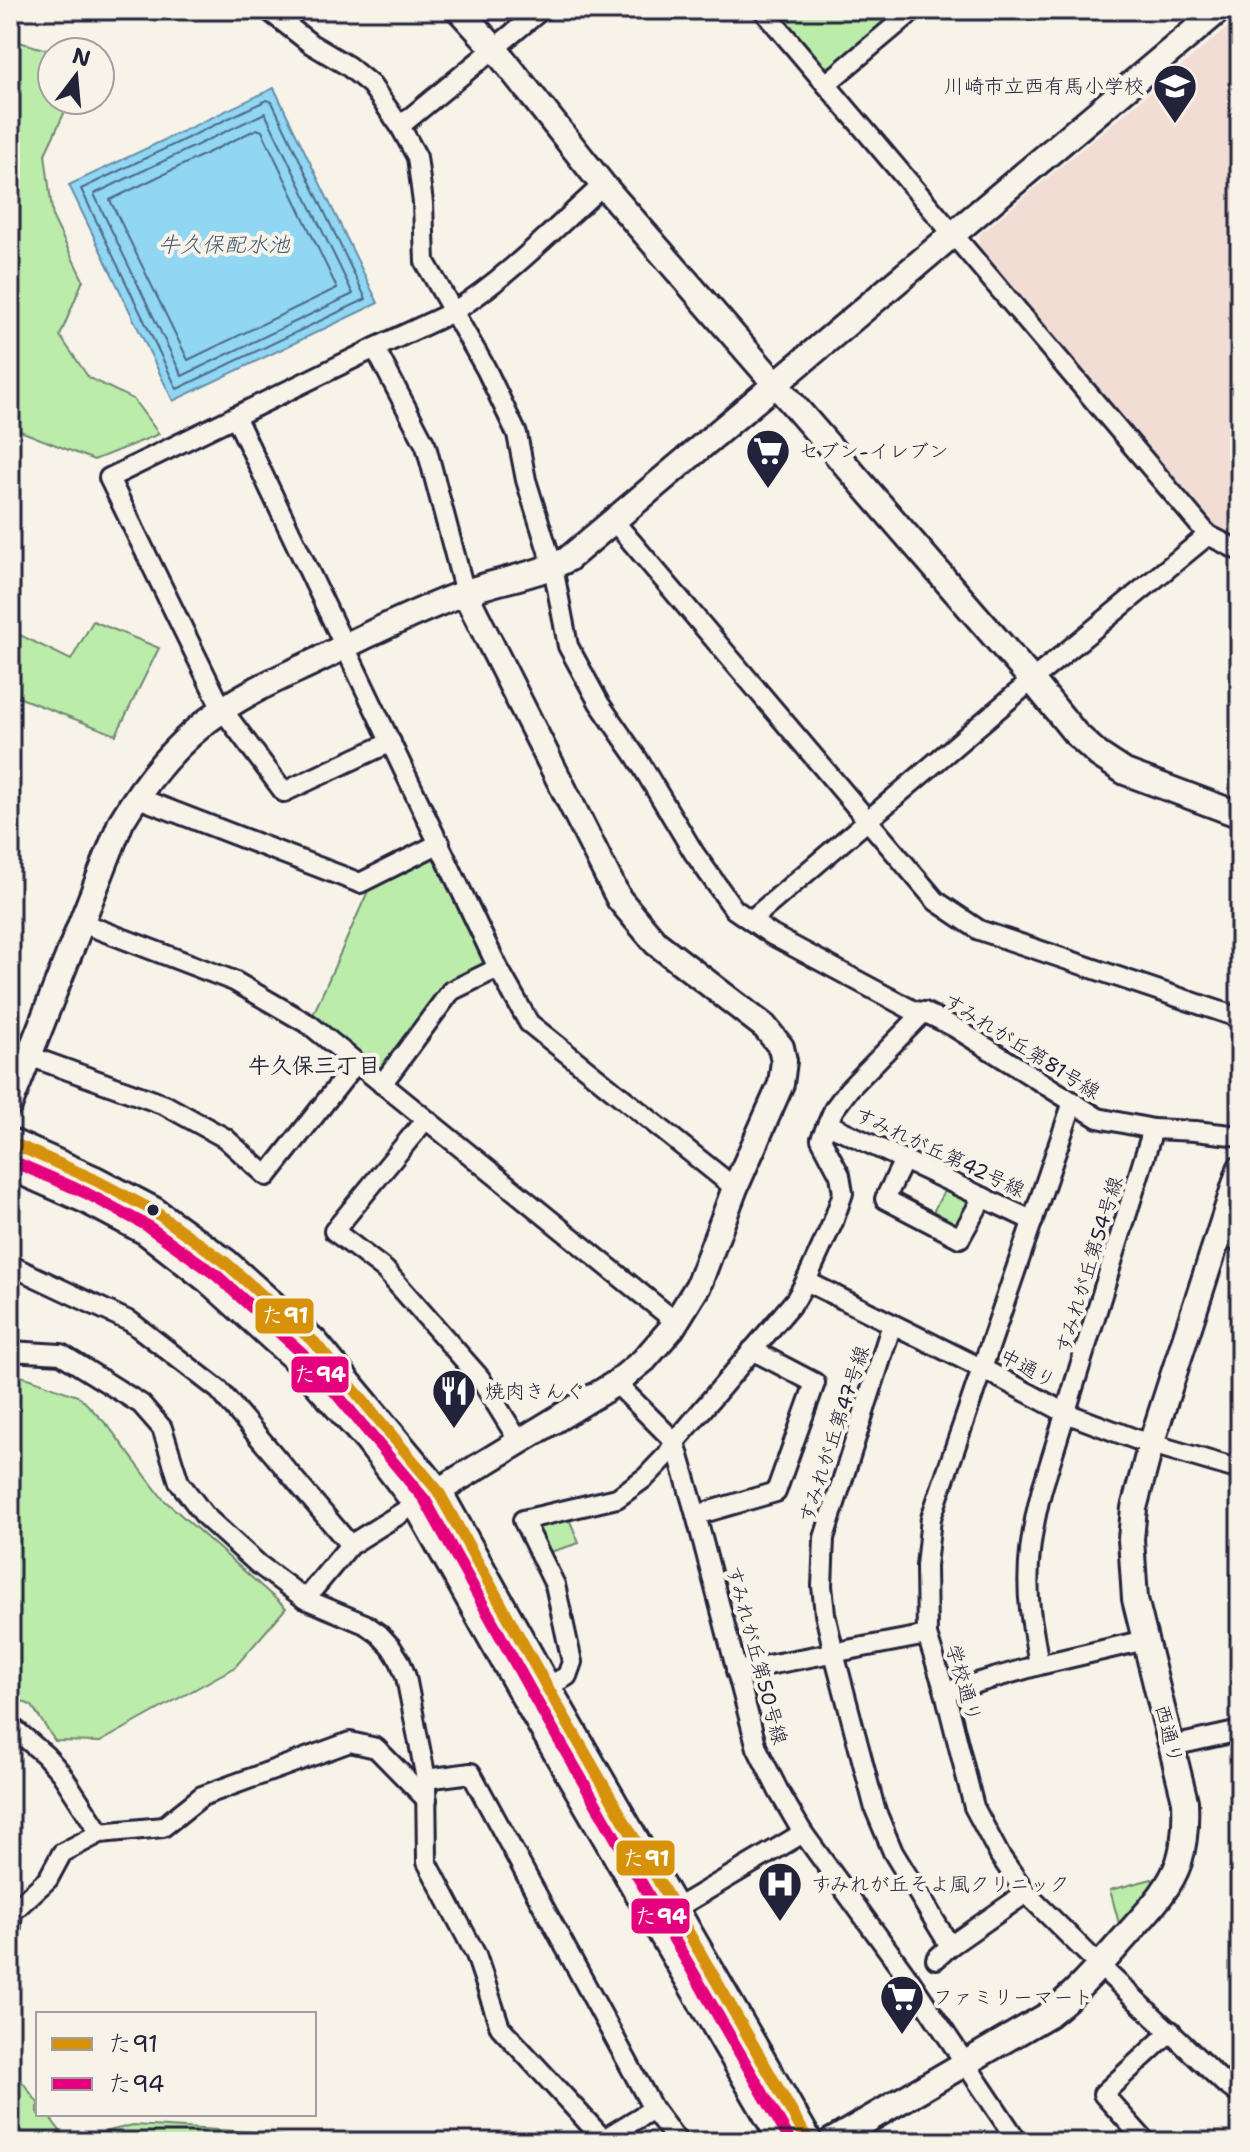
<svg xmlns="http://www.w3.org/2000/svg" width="1250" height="2152" font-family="'Shantell Sans','Klee One',sans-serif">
  <rect width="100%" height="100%" fill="#f7f3e8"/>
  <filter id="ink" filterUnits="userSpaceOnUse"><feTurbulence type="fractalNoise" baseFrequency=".0125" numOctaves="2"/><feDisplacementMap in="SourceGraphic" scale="16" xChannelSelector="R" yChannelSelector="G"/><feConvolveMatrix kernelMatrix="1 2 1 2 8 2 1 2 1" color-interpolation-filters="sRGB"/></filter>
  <g filter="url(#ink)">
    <path fill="#f1ddd3" d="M1240,17v526l-28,-14 -234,-279 2,-16z"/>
    <g fill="#bcecaa" stroke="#6f8772" stroke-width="2">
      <path d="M776,10h128l-67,57 -14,-1z"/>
      <path d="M16,41l38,11h-2v48h23l-8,7 -22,47 8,64 30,62 -23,56 29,42 44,21 26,35 -65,26 -84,-33v-379z"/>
      <path d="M93,621l66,27 -43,87 -106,-41v-64l61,30z"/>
      <path d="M435,854l52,110 -43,21 -62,85 -29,-15 -41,-38 56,-126z"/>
      <path d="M946,1187l21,10 3,10 -12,20 -28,-9z"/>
      <path d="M10,1373l21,6 49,18 29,30 54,72 123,109 -51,59 -135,75 -45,-1 -23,-35 -22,-11z"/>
      <path d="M568,1516l11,27 -32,10 -15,-30z"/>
      <path d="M1152,1879l5,11 -36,41 -11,-41z"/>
      <path d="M10,2065l28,38v11h9l21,27 65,-16 120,7 65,10h-308z"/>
    </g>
    <path fill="#91d6f3" stroke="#658ea9" stroke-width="2" d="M274,88l104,215 -205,98 -104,-216z"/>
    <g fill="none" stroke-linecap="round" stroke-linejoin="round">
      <g stroke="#4e6a85" stroke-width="2">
        <path d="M267,100l5,2 94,197 -189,90 -96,-200z"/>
        <path d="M265,113l88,181 -171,82 -88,-182z"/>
        <path d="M257,129l5,2 75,157 -149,72 -78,-160z"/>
      </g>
      <g stroke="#22223b" stroke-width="24">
        <g id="minor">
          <path d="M268,10l43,34 37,22 23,19 29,41 17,31 6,46 2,59 61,107 31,65 9,46 27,87 15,79 31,57 38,55 57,95 40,56 38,26 142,76 10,1 30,15 144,91 55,11 42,2 45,5"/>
          <path d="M763,10l445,525 32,16"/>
          <path d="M826,84l88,-74"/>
          <path d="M400,126l141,-116"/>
          <path d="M375,348l78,-36c55,-35 102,-84 150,-127"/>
          <path d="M235,416l263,552 31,55 206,165"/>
          <path d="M613,520l323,381 43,29 261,88"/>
          <path d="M391,742l-107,50 -62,-83 -113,-231 266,-130 51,98 39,147"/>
          <path d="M136,797l224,86 80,-40"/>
          <path d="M751,920l281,-240 176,-145"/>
          <path d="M82,923l152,58 76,44 366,297"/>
          <path d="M29,1056l136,49 60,33 42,38 89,-113"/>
          <path d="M382,1084l69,-93 47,-23"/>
          <path d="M1073,1102l-142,416 -5,48 1,69 18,57 29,115 26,49 26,37 74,73 124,117 16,12"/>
          <path d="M425,1120l-91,111 51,39 95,108 40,65"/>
          <path d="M828,1124l205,97"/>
          <path d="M904,1160l-19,39 75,39 23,-41"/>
          <path d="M1218,1236l22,5"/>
          <path d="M10,1265l121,57 88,68 131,155"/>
          <path d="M806,1281l177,88 83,44 69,26 105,31"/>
          <path d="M892,1324l-68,214 -2,48 3,28 9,39 41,156 18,43 57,94"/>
          <path d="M10,1351l51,3 80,50 21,24 17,54 26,34 53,48 47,35 60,25 14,10 12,13 9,14 6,16 20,102 1,83 49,93 24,72 106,115"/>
          <path d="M616,1383l59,59 21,73 61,233 22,44 24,41 106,146 109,163"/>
          <path d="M696,1515l80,-23 39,-109 -63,-33"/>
          <path d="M305,1599l45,-54 74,-46"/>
          <path d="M1039,1665c-3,-19 -7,-38 -9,-56 -5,-41 2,-81 12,-120l111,-360"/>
          <path d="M736,1671l191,-36"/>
          <path d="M547,1687l20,-11 5,-14 -17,-77 -32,-65 94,-22 29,-21 21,-22 8,-13 121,-143 10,-18 27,-59 10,-29 -3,-18 -19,-36 13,-30 15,-20 75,-77"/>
          <path d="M945,1692l94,-27 106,-25"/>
          <path d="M10,1725l35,30 16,18 39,60"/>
          <path d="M1172,1746l68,-15"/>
          <path d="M426,1779l45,-6 182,336 25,33"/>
          <path d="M675,1909l128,-76"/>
          <path d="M10,1934l2,-22 36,-33 14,-26 38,-20 63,-6 39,-31 148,-54 26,6 51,52"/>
          <path d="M936,1959l14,-13 76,-53"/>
          <path d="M604,2139l49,-30"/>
          <path d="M1146,2142l-43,-48 68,-63"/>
        </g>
      </g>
      <g stroke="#22223b" stroke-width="30">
        <g id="tertiary">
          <path d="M459,10l36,39 108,136 429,495 43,53 24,22 26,17 115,43"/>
          <path d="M10,1104l111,-282c26,-44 58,-83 101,-112 30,-21 65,-35 98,-51 46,-24 95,-47 144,-66 34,-13 72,-17 104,-34l651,-549"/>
          <path d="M438,1491l178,-108 28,-23 28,-32 26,-42 37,-98 46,-104 3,-23 -3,-14 -16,-20 -109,-84 -37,-44 -154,-306"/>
          <path d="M830,2142l218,-127c30,-23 53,-51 78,-79 20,-23 43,-45 53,-74 6,-20 7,-40 6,-61l-50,-202 -4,-60 3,-31 17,-64 89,-275"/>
        </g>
      </g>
      <g stroke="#22223b" stroke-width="32">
        <g id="secondary">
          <path d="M10,1142l83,37 61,32 71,51 90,81 123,148 109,196 262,455"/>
          <path d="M10,1166l75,33 61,32 63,49 85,77 74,83 48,63 110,196 257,443"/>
        </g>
      </g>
      <use href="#minor" stroke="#f7f3e8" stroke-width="18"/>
      <use href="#tertiary" stroke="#f7f3e8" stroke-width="24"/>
      <use href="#secondary" stroke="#f7f3e8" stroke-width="26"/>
      <g stroke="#f7f3e8" stroke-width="18">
        <path id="bus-1" d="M10,1142l83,37 61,32 71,51 90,81 123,148 109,196 262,455"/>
      </g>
      <g stroke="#f7f3e8" stroke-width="18">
        <path id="bus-2" d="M10,1160l76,33 60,32 69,49 88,80 122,146 108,195 258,447"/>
      </g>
      <use href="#bus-1" stroke="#d79209" stroke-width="12"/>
      <use href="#bus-2" stroke="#e5007d" stroke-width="12"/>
    </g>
  </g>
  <defs>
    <g id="school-pin" transform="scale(2.3)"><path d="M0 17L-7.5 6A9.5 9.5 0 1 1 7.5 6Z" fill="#22223b" stroke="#f7f3e8"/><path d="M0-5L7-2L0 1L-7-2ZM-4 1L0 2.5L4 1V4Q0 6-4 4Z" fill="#fff"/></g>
    <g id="supermarket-pin" transform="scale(2.3)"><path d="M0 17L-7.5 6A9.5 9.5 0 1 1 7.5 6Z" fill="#22223b" stroke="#f7f3e8"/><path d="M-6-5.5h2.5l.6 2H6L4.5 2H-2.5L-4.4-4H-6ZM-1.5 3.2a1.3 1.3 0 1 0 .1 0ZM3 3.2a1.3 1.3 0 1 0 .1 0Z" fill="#fff"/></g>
    <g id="restaurant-pin" transform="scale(2.3)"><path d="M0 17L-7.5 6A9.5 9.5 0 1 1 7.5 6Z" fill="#22223b" stroke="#f7f3e8"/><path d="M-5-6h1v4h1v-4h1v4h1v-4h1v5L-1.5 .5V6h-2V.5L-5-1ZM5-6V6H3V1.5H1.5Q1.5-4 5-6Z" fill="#fff"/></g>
    <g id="hospital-pin" transform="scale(2.3)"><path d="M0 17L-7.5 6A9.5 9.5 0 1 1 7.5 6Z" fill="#22223b" stroke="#f7f3e8"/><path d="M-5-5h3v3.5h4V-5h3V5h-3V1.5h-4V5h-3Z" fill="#fff"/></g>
  </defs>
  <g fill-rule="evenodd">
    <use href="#school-pin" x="1175" y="86"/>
    <use href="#supermarket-pin" x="768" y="451"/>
    <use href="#restaurant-pin" x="454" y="1391"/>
    <use href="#hospital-pin" x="780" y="1884"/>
    <use href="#supermarket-pin" x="902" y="1997"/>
  </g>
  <circle fill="#22223b" stroke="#f7f3e8" stroke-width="3" cx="153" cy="1210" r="7"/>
  <g text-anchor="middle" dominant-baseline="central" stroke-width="8" stroke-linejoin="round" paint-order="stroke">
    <g font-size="20" fill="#22223b" stroke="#f7f3e8" text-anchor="start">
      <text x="1144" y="86" text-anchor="end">川崎市立西有馬小学校</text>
      <text x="799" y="451">セブン-イレブン</text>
      <text x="485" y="1391">焼肉きんぐ</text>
      <text x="811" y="1884">すみれが丘そよ風クリニック</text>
      <text x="933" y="1997">ファミリーマート</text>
    </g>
    <g font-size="20" fill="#22223b" stroke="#f7f3e8">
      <text transform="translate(1022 1046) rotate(32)">すみれが丘第81号線</text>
      <text transform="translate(940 1152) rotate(25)">すみれが丘第42号線</text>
      <text transform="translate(1089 1265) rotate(-73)">すみれが丘第54号線</text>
      <text transform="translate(1028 1368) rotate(28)">中通り</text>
      <text transform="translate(834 1434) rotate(-72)">すみれが丘第47号線</text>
      <text transform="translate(757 1655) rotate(75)">すみれが丘第50号線</text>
      <text transform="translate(964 1683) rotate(74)">学校通り</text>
      <text transform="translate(1169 1734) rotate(76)">西通り</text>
    </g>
    <g font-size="22" font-style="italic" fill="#435872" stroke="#f7f3e8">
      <text x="224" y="244">牛久保配水池</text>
    </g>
    <g font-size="22" font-weight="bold" fill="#22223b" stroke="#f7f3e8">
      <text x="314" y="1065">牛久保三丁目</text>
    </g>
  </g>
  <g stroke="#f7f3e8" stroke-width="3">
    <rect x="254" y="1297" width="61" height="38" rx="8" fill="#d79209"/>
    <rect x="290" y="1355" width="60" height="39" rx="8" fill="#e5007d"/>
    <rect x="615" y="1839" width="61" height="38" rx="8" fill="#d79209"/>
    <rect x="630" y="1897" width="61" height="38" rx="8" fill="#e5007d"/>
  </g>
  <g font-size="22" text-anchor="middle" font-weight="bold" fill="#fff">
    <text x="285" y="1323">た91</text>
    <text x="320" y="1382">た94</text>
    <text x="646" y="1866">た91</text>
    <text x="661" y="1924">た94</text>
  </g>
  <rect width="1250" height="2152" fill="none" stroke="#f7f3e8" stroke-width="40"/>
  <rect x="20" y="20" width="1210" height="2112" fill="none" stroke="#22223b" stroke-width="3" filter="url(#ink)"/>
  <rect x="36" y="2012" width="280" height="104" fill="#f7f3e8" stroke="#a29fa3" stroke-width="2"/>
  <rect x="52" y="2038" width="40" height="12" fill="#d79209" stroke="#a29fa3" stroke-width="2"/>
  <text x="108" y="2052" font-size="24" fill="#22223b">た91</text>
  <rect x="52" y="2078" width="40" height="12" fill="#e5007d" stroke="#a29fa3" stroke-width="2"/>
  <text x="108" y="2092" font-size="24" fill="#22223b">た94</text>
  <g transform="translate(76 76) rotate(16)"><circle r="38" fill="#f7f3e8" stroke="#a29fa3" stroke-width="2"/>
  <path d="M0-6L14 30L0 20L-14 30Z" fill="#22223b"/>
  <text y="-12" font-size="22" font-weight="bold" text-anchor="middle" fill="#22223b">N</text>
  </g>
</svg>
